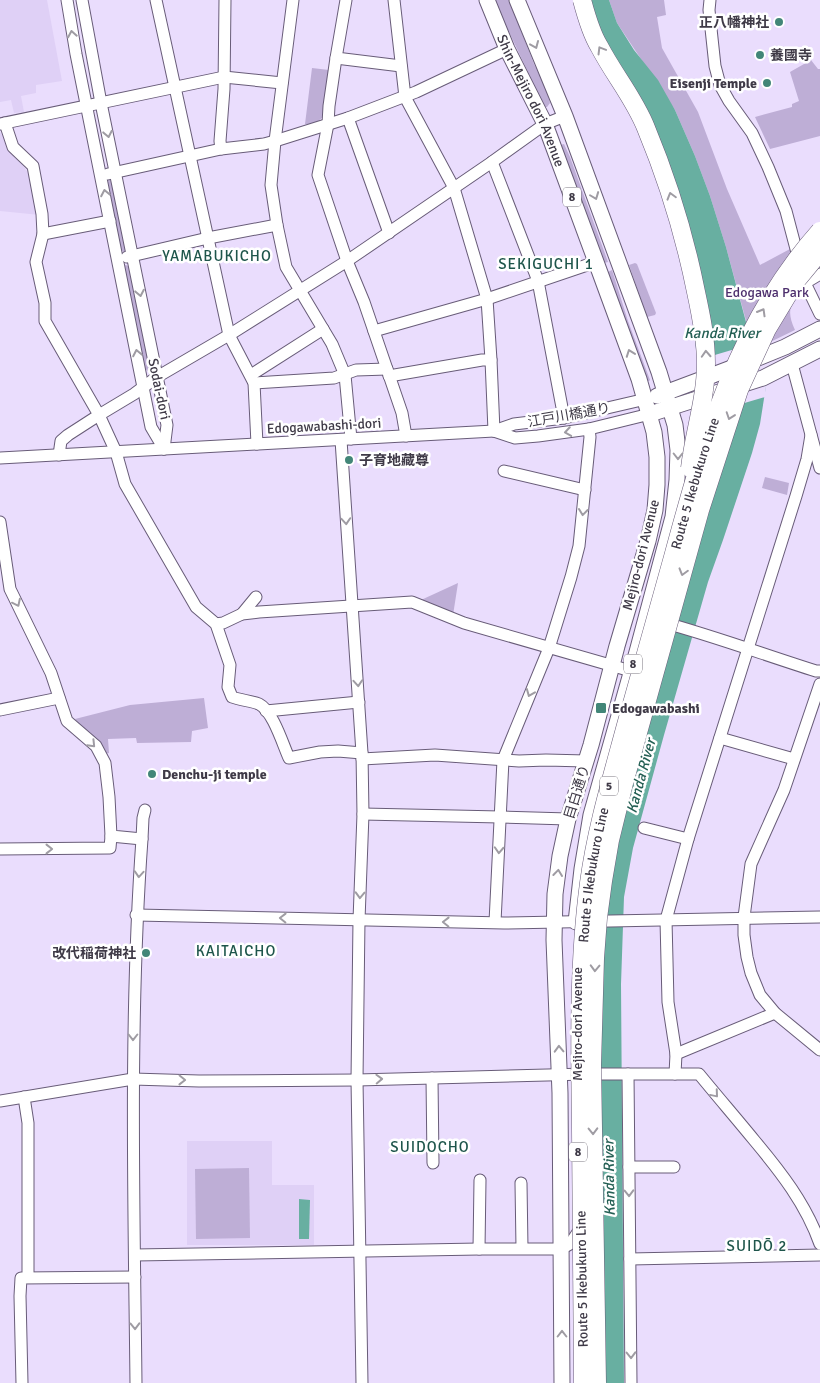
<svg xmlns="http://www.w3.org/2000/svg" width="820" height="1383" font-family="Signika,'Noto Sans JP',sans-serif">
  <rect width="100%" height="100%" fill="#eaddfd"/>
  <g fill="#dfd0f6">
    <path d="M0,0h47l15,81 -26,4v8l-15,3 3,16 -10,1 -3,-13 -11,2z"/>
    <path d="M0,132l30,44 10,39 -40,-4z"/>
    <path d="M187,1141h85v44h42v60h-127z"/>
  </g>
  <g fill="#beaed6">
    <path d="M494,0h15l25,64 12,24 4,15 -3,4h-2l-2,-3z"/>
    <path d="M609,0h55l2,15 -9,2 5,31 36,64 29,77 33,76 30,-16 6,22 7,17c-13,17 -17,22 -8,42l-41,20 -28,-103 -16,-51 -15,-40 -20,-46 -58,-87z"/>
    <path d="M811,60l7,9h2v67l-50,13 -15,-32 37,-10v-3l7,-3 -9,-29z"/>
    <path d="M312,68l17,2 -5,46 -10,9 -9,-1z"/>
    <path d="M564,144l6,13 38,105 -4,1 -32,-89 -12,-29z"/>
    <path d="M109,180l3,1 14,70 -2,1 -4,-3 -12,-67z"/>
    <path d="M635,263l2,1 19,49 -1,2 -8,2 -18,-52z"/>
    <path d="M125,265l4,1 21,104 -2,1 -3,-2 -21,-102z"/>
    <path d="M612,270l16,51 22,59 -1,1h-2l-39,-109z"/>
    <path d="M765,477l24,6 -2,12 -25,-7z"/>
    <path d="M458,583l-5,32 -32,-15z"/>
    <path d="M204,698l4,30 -16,3 -1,11 -54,1 -1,-5 -28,1 1,14 -4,1 -25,-26 -5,-9 55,-14z"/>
    <path d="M249,1168l1,70 -54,1 -1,-70z"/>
  </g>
  <g fill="#68afa1">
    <path d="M576,0h33l8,23 17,27 24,30 17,30 20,46 15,40 16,51 32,120 8,19 -6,38 -8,29 -29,87 -15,42 -44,153 -31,113 -9,49 -3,87 3,399h-31l-3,-448 125,-535 -3,-40 -16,-11 -2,-27 -4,-29 -39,-145z"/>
    <path d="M299,1199l11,1 -1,39h-10z"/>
  </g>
  <path fill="#eaddfd" d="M752,344l6,23 8,19 -1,11 -51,15 1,-12 -3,-41 -4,-2z"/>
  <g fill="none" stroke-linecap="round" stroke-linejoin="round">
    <g stroke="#685c78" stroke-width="13">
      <g id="minor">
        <path d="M67,0l9,54 75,373 13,22"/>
        <path d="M82,0l19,103 66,322 -3,24"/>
        <path d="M156,0l73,335 25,48 3,61"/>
        <path d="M293,0l-18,141 -4,44 6,40 9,42 46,77 13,31 6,64"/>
        <path d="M346,0l-10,58 -7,48 -1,18 -10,51 29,86 17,41 38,111 4,23"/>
        <path d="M394,0l11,97 49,91 33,111 4,61 3,71"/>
        <path d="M710,0l-1,10 6,56 5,19 9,16 23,32 16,34 18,44 19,72 15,31"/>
        <path d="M336,58l65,8"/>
        <path d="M348,118l41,115"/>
        <path d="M5,123l8,24 20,19 9,48 1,20 -7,28 9,41v18l54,94 -31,20 -7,6 -2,14"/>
        <path d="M0,124l224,-47 58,6"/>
        <path d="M221,149l-1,-8 4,-52 1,-89"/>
        <path d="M492,162l46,119 26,137"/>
        <path d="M108,174l113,-25 43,-5 11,-3 73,-23 68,-26 91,-43"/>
        <path d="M43,234l67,-13"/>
        <path d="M127,257l81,-19 69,-13"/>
        <path d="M805,283l15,-9"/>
        <path d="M374,331l113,-32 109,-37"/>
        <path d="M792,364l28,104"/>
        <path d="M251,375l72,-46"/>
        <path d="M389,376l93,-16h9"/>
        <path d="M254,383l80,-5 22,-8 31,-1"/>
        <path d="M494,431l21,7 23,-2 51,-7 61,-15"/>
        <path d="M341,440l21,313 1,61 -4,106 -2,160 5,303"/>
        <path d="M0,458l494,-27 20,-7 50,-6 82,-19"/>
        <path d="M504,471l81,19"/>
        <path d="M0,522l10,67 41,84 16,48 29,25 9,17 4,34 2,39 31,3c-13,181 -8,363 -6,544"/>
        <path d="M242,614l14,-17"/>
        <path d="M662,622c52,14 103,33 154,49h4"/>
        <path d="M216,624l7,-1 19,-9 17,-2 153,-10 52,21 167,48"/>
        <path d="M820,684l-36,106 -33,74 -7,53v18l3,22 4,16 9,22 15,18 45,37"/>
        <path d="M0,710l59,-12"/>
        <path d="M266,711l93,-9"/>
        <path d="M720,738l74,21"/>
        <path d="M362,753l-24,-2 -18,1 -31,6c-6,-13 -16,-47 -30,-54 -8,-3 -19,-4 -27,-7l-4,-10 2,-22 -14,-41 -20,-17 -71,-123 -9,-32 -17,-37 35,-21 23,-17 72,-42 118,-74 145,-99 53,-38 20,-8"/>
        <path d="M362,759l73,-4 84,6 27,-1 40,1"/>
        <path d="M363,814l137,3 68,2"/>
        <path d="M644,828l44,11"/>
        <path d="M142,839l1,-21 2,-8"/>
        <path d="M0,849l110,-1 1,-12"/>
        <path d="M136,915l368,8 316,-6"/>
        <path d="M495,922l8,-162 46,-112 22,-71 8,-31 11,-109 -1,-8"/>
        <path d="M676,1054l99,-41"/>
        <path d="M628,1074l3,309"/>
        <path d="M675,1074l1,-20 -8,-52 -2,-82 22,-81 108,-343 11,-37 4,-24"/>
        <path d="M432,1078l1,85"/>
        <path d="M24,1097l4,26v154"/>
        <path d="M0,1101l133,-22 66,2 158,-1 229,-6h113c18,22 37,44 55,66 26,31 52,64 66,104"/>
        <path d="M629,1167h45"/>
        <path d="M521,1183l1,65"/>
        <path d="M479,1249l1,-69"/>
        <path d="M135,1255l344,-6h82l9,-5 8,-12"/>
        <path d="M630,1259l190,-4"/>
        <path d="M22,1383l-2,-87 1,-18 114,-1"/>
      </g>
    </g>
    <g stroke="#685c78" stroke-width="17">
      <g id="major">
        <path id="s1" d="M487,0l20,49 38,75 54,146 40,109 15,53 3,25v28l-2,25 -7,31 -31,105 -26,99 -23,74 -8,37 -5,38 -1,46 6,153 2,290"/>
        <path d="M517,0l48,116 94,256 16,53 3,25 -1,30 -4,37 -36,135 -46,163 -9,54 -6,53"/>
        <path d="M758,358l27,-11 35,-18"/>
        <path d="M657,396l56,-21"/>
        <path d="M650,414l113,-36 57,-29"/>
      </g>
    </g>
    <use href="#minor" stroke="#fff" stroke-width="11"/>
    <use href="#major" stroke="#fff" stroke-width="15"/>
    <g stroke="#685c78" stroke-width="17" stroke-linecap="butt">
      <path id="major-bridge" d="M713,375l29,-11"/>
    </g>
    <g stroke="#685c78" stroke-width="19" stroke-linecap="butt">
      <g id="highway-bridge">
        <path d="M582,0c4,15 9,33 17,46 15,29 35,52 47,82 22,53 39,109 50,164 5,23 10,47 10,71 0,36 -12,70 -16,105"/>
        <path id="s2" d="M583,1383c-1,-84 -1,-169 -2,-253 -1,-82 -3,-165 8,-247 7,-53 23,-106 37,-158 16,-56 31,-112 47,-168 32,-118 64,-233 147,-326"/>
        <path d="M597,1383l-5,-318 3,-107 3,-40 5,-37 7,-41 14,-57 76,-273 39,-120 28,-61 29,-48 24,-29"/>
      </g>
    </g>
    <use href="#major-bridge" stroke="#fff" stroke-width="15"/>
    <use href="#highway-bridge" stroke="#fff" stroke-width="18"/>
  </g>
  <defs><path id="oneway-chevron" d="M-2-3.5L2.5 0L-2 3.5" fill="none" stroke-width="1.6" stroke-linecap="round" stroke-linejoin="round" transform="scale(1.25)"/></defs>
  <g stroke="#9f9ca3">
    <use href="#oneway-chevron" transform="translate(72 34) rotate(-100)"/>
    <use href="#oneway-chevron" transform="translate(535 45) rotate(67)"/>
    <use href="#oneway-chevron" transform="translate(601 50) rotate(-121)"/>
    <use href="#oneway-chevron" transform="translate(108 134) rotate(79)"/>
    <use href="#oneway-chevron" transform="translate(105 193) rotate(-101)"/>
    <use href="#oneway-chevron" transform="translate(595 196) rotate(69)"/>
    <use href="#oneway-chevron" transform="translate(671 196) rotate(-106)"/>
    <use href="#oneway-chevron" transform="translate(140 293) rotate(79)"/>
    <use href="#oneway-chevron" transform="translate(762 312) rotate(-60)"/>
    <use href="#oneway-chevron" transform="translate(137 353) rotate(-101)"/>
    <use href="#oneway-chevron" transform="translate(630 353) rotate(-110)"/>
    <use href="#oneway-chevron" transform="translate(706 354) rotate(-93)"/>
    <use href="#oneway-chevron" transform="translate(730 416) rotate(109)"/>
    <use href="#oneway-chevron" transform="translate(568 432) rotate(171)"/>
    <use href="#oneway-chevron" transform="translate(678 456) rotate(90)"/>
    <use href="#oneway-chevron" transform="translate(583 512) rotate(97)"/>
    <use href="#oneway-chevron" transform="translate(346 521) rotate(86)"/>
    <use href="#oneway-chevron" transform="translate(683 572) rotate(106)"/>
    <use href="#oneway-chevron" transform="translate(17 603) rotate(64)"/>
    <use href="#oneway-chevron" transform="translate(358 683) rotate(86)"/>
    <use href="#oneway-chevron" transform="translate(530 693) rotate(112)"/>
    <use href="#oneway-chevron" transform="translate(92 744) rotate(46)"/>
    <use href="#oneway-chevron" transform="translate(49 849)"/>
    <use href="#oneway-chevron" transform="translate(499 850) rotate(93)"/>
    <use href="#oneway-chevron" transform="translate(558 873) rotate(-83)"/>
    <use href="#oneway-chevron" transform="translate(139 874) rotate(94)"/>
    <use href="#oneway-chevron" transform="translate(360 895) rotate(92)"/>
    <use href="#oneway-chevron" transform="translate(283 918) rotate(-179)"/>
    <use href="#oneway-chevron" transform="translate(446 922) rotate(-179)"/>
    <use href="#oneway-chevron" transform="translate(595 968) rotate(92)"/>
    <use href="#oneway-chevron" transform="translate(133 1037) rotate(90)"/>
    <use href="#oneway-chevron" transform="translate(559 1049) rotate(-92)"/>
    <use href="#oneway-chevron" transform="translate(379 1079) rotate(-2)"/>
    <use href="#oneway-chevron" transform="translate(182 1080) rotate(1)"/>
    <use href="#oneway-chevron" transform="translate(715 1094) rotate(50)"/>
    <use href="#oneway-chevron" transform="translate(593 1131) rotate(89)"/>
    <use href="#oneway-chevron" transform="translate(629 1193) rotate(89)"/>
    <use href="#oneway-chevron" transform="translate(135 1326) rotate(89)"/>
    <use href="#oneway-chevron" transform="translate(562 1334) rotate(-90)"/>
    <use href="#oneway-chevron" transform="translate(631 1355) rotate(89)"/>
  </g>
  <g fill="#428678" stroke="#fff" stroke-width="2">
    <circle cx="779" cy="22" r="5"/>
    <circle cx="760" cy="55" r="5"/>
    <circle cx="767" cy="83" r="5"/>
    <circle cx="349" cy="460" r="5"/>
    <rect x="595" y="702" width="12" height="12" rx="2.5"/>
    <circle cx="152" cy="774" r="5"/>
    <circle cx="146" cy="953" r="5"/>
  </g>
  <g text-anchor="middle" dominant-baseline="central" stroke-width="5" stroke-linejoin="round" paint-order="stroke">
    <g fill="#fff" stroke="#79757e" stroke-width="1">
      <rect x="563" y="187.5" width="18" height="19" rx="4"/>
      <rect x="624" y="654.5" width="18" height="19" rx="4"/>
      <rect x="600" y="776.5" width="18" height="19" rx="4"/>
      <rect x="569" y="1142.5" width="18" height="19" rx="4"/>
    </g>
    <g font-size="12" font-weight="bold" fill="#3f3a47">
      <text x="572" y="197">8</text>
      <text x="633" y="664">8</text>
      <text x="609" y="786">5</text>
      <text x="578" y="1152">8</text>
    </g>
    <g font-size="14" font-weight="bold" fill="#3f3a47" stroke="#fff" text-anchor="start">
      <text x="769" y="22" text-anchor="end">正八幡神社</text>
      <text x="770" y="55">養國寺</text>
      <text x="757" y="83" text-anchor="end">Eisenji Temple</text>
      <text x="359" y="460">子育地藏尊</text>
      <text x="612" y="708">Edogawabashi</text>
      <text x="162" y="774">Denchu-ji temple</text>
      <text x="136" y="953" text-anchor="end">改代稲荷神社</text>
    </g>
    <g font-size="14" fill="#3f3a47" stroke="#fff">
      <text stroke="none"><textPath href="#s1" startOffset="110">Shin-Mejiro dori Avenue</textPath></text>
      <text transform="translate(159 389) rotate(78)">Sodai-dori</text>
      <text transform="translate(569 415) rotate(-10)">江戸川橋通り</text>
      <text transform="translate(324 426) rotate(-3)">Edogawabashi-dori</text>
      <text stroke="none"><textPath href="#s2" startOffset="914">Route 5 Ikebukuro Line</textPath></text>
      <text transform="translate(641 555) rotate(-76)">Mejiro-dori Avenue</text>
      <text transform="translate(577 792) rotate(-73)">目白通り</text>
      <text stroke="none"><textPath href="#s2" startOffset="509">Route 5 Ikebukuro Line</textPath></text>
      <text transform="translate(577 1024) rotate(-90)">Mejiro-dori Avenue</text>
      <text transform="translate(582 1279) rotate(-91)">Route 5 Ikebukuro Line</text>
    </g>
    <g font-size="14" fill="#4d2f6d" stroke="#fff">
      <text x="767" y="292">Edogawa Park</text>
    </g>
    <g font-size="15" letter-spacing="1" fill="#1e554b" stroke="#fff">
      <text x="217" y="256">YAMABUKICHO</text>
      <text x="546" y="264">SEKIGUCHI 1</text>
      <text x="236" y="951">KAITAICHO</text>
      <text x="430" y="1147">SUIDOCHO</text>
      <text x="757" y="1246">SUIDŌ 2</text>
    </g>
    <g font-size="15" font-style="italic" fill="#245f54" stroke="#fff">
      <text x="722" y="333">Kanda River</text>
      <text transform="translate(641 776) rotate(-75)">Kanda River</text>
      <text transform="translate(609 1178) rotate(-91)">Kanda River</text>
    </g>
  </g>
</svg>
